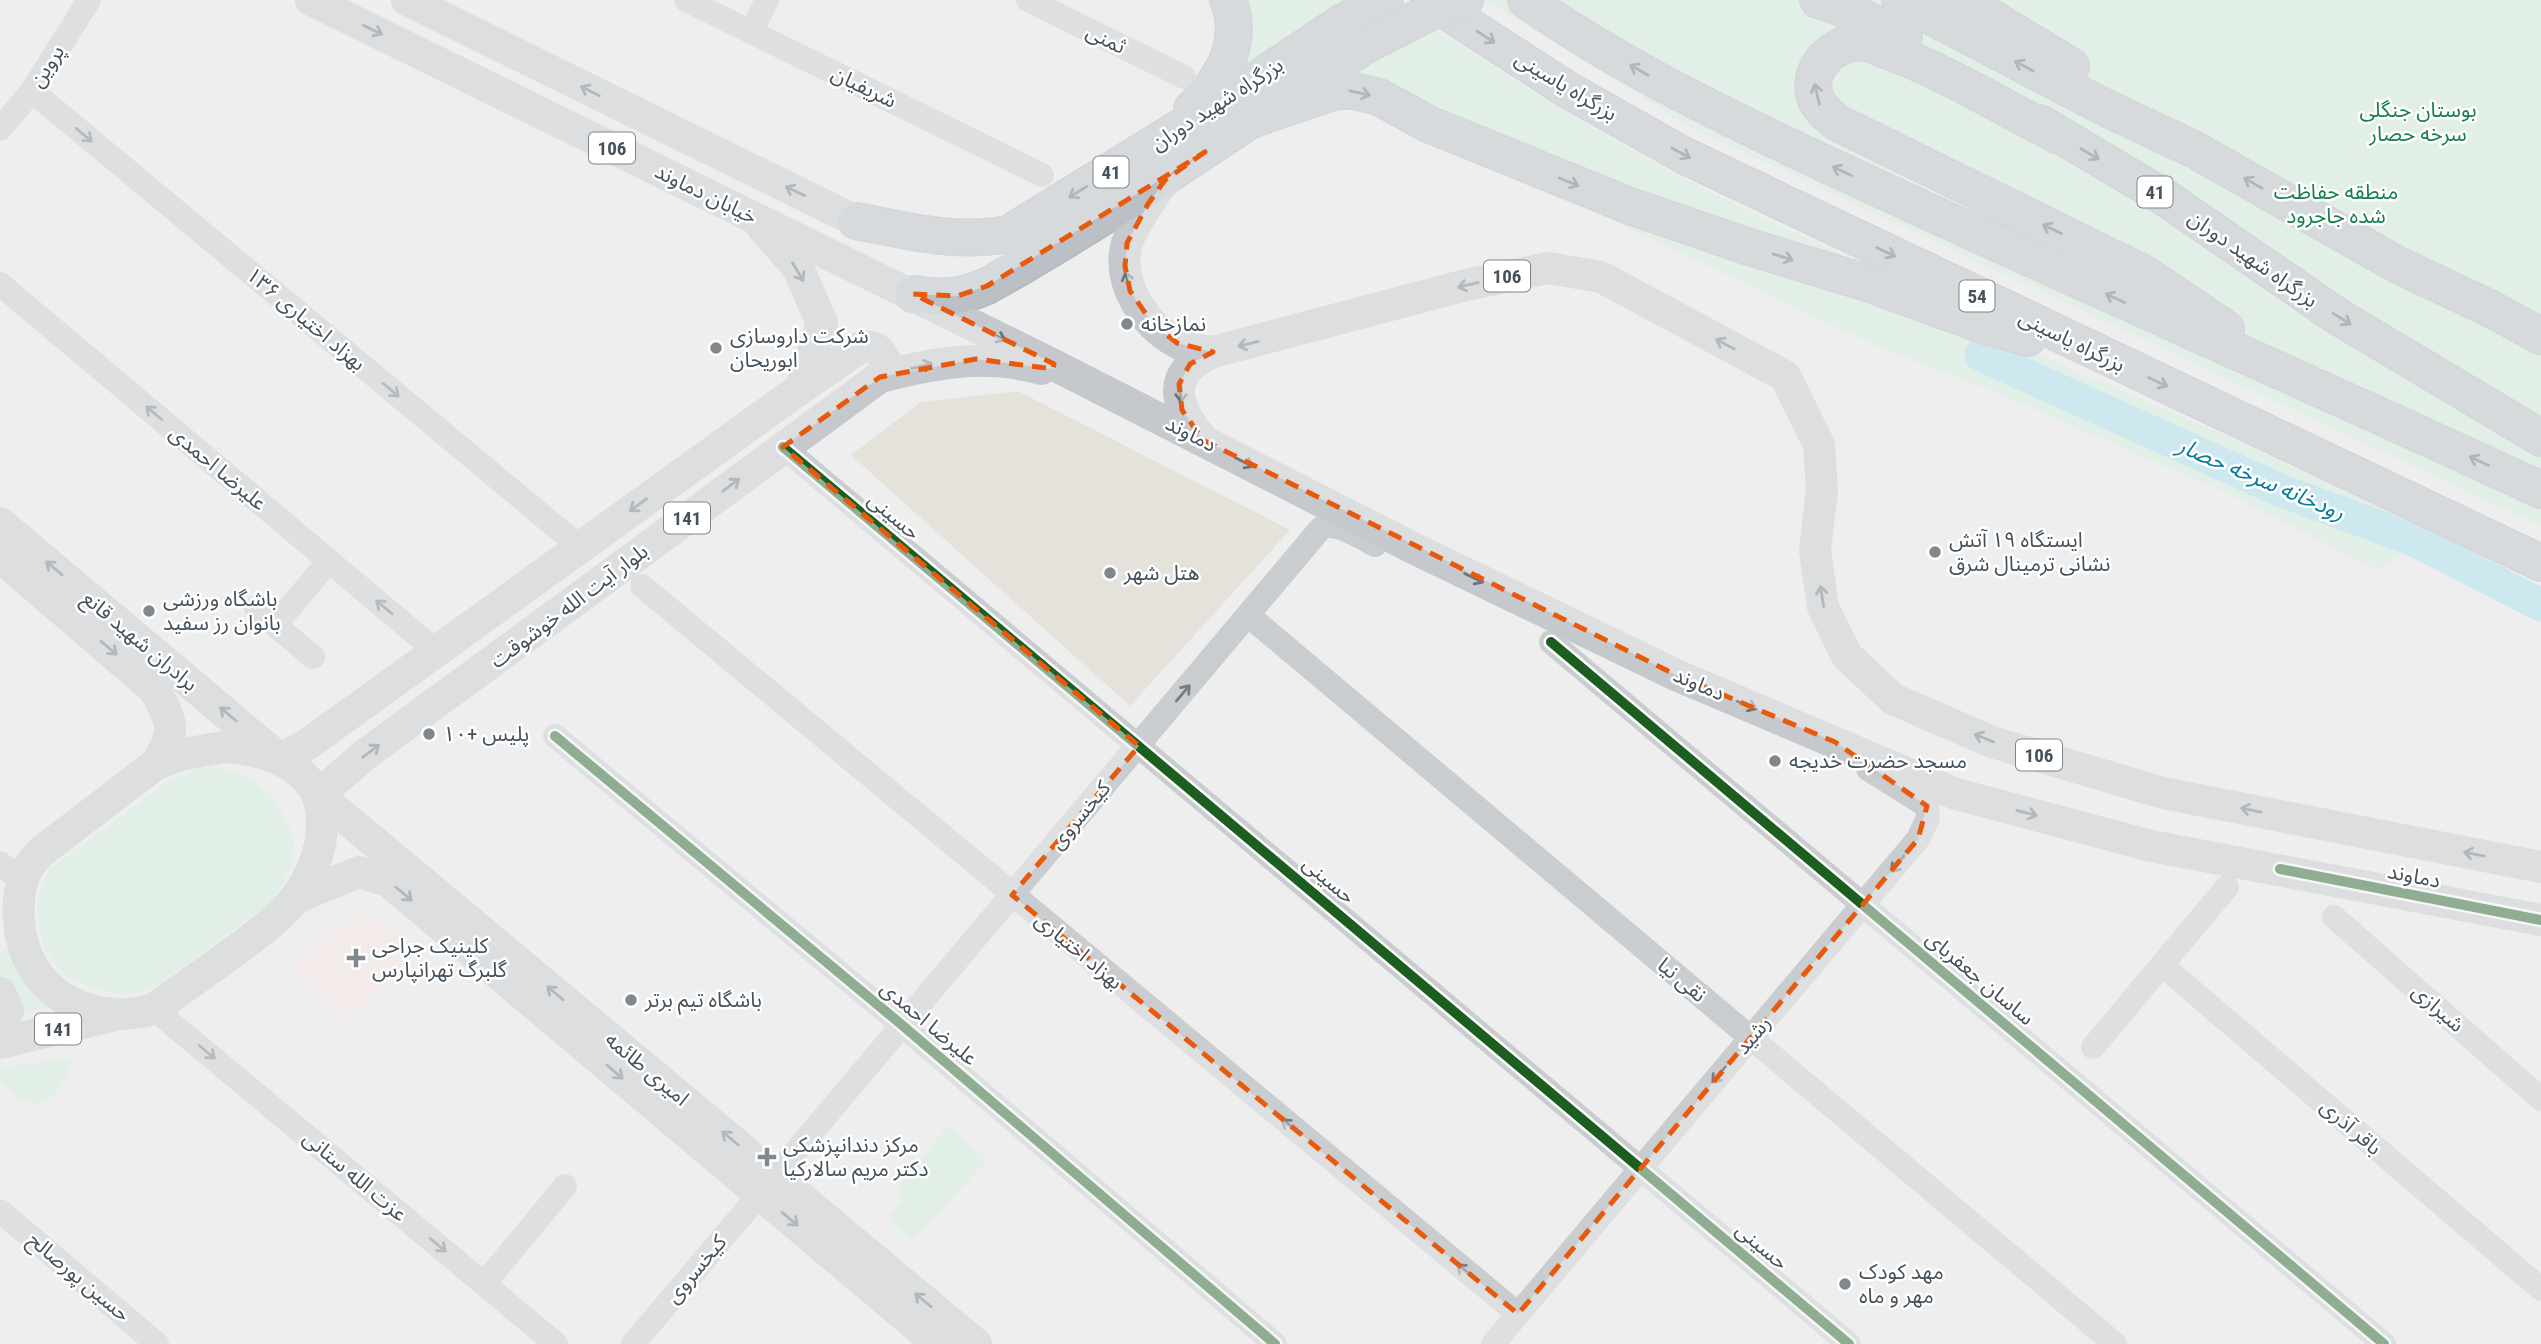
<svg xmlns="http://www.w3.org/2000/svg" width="2541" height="1344" font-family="'Roboto Condensed','Noto Sans Arabic',sans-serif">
  <rect width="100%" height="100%" fill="#efeeee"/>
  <path fill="#e4e2db" d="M1018,391l272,139 -160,176 -279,-251 70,-53z"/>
  <path fill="#f6e6e4" d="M362,913l13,5 40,30 -64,71 -57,-50 53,-49z"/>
  <g fill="#d1efdd">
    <path d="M1236,0h128l-139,79z"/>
    <path d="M1485,0h1056v526l-853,-400z"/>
    <path d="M1427,24c81,51 161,103 245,148 101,53 205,98 308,145l-648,-234z"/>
    <path d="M1569,200l421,134 234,101 201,93 -12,21 -34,19 -7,-1 -156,-79 -231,-100 -102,-39z"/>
    <path d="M222,767l30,12 24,21 12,24 6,15 -2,27 -19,35 -120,88 -33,6 -31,-8 -26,-14 -17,-21 -7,-24 -2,-27 12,-32 121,-89 25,-10z"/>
    <path d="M6,947l16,31 26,29 -48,11v-63z"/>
    <path d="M55,1060h19c-18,41 -38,64 -74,20v-12z"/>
    <path d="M948,1125l40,35 -77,81 -23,-22 15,-19 -7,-10z"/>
  </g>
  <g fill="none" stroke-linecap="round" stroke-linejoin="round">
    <path stroke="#a5dfee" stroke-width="33" d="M1981,355l301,136 132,49 127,65"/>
    <g stroke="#b3b8be" stroke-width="38">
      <g id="highway">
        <path d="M1429,0l139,90 115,65 858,408"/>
        <path d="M1526,0c125,87 264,147 401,211 204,94 410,184 614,279"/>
        <path d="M1818,0l19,6 67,31"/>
        <path d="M1900,0l200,105 95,45 203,115 91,43 52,28"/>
        <path d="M1962,0l109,66"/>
        <path d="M1192,109c30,-29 53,-67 36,-109"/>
        <path d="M1248,121l88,-30h18l25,6 49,27 202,82 116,40 118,36 121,44 43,12"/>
        <path d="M2040,123l124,74 173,119 204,122"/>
        <path d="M2059,136c-53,-27 -112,-63 -168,-84 -9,-3 -20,-9 -30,-10 -28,0 -57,28 -45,58 5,10 13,16 22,23l307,151 81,55"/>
        <path d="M856,221c51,10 101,23 152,13l230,-142 103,-69 44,-23"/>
        <path d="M913,294c27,5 49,3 74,-8 131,-73 252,-161 379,-241"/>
      </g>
    </g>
    <g stroke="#cacdcf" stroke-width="24">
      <path d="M686,0l356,175"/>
      <path d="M1028,0l156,77"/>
      <path d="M751,32l16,-32"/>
      <path d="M32,91l548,456"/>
      <path d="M0,129l32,-38 57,-91"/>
      <path d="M0,284l436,367"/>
      <path d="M783,447l1066,897"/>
      <path d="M642,586l876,728"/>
      <path d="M256,608l19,17 54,-64"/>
      <path d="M1249,616l866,728"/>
      <path d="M275,625l38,32"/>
      <path d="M1551,642l833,702"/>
      <path d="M555,736l347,289 373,319"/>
      <path d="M0,863l22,19"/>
      <path d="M2334,917l207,182"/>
      <path d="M2162,965l379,324"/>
      <path d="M154,1009l402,335"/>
      <path d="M2093,1047l134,-160"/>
      <path d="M775,1176l546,-648c15,-8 40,10 54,17"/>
      <path d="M0,1211l157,133"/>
      <path d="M484,1284l81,-98"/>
      <path d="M633,1344l127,-150"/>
      <path d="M1493,1344l425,-505 10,-21 -1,-12 -59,-37"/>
    </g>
    <g stroke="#c5c9cd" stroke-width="32">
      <path d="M311,0l739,363 363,185 263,127 280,119 195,52 390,74"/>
      <path d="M407,0l449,221"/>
      <path d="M1167,179c-9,8 -16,20 -22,30 -7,11 -14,22 -18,34 -11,38 16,81 49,99 11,7 24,8 37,10"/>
      <path d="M801,388l60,-41c14,-1 20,2 25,16l-6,14"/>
      <path d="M1202,439c-28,-34 -37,-66 11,-87l253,-67 82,-17 53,9 184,99 34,69 3,45 -7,61 8,56 24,49 46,43 99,43 171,51 378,74"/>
      <path d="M0,523l280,236 28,-15 493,-356 21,-65 -24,-55 -36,-41"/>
      <path d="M0,557l154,132c19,33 23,42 2,75"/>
      <path d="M224,747c34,2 68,11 89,40 10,15 10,34 8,51 -9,59 -48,85 -93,118 -24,17 -49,35 -74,53 -65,19 -131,-18 -135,-89 -1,-17 0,-37 9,-52 3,-6 9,-12 14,-17l114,-87 28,-10z"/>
      <path d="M298,897l61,-25 29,9 550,463"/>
      <path d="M0,993l8,18 -8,19"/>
      <path d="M0,1043l111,-27"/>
      <path d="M976,1344l-658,-549 48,-41 514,-377c54,-14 106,-24 161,-8"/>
    </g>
    <use href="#highway" stroke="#bac0c5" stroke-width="35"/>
    <g stroke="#b3b8be" stroke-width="38" stroke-linecap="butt">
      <path id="highway-bridge" d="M1366,45l64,-33 37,-12"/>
    </g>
    <use href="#highway-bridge" stroke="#bac0c5" stroke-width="35"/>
    <g stroke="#fff" stroke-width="15">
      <g id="cycleway">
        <path d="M783,447l1066,897"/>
        <path d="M1551,642l833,702"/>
        <path d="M555,736l347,289 373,319"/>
        <path d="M2280,869l261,51"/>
      </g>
    </g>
    <use href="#cycleway" stroke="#1b5e20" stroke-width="10"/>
  </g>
  <defs><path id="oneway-shaft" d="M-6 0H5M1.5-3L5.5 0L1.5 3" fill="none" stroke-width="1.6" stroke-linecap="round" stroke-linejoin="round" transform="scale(1.75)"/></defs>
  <g stroke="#6b757d">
    <use href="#oneway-shaft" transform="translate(373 30) rotate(26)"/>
    <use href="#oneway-shaft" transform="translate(590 91) rotate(-153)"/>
    <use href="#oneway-shaft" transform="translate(795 191) rotate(-154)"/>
    <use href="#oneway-shaft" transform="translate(798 272) rotate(59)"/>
    <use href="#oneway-shaft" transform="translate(1128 282) rotate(-104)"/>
    <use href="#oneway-shaft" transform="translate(1468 285) rotate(167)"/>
    <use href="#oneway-shaft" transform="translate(996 336) rotate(26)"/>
    <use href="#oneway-shaft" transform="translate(1248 344) rotate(166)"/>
    <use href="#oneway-shaft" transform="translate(1725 344) rotate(-152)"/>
    <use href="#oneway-shaft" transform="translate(922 366) rotate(-13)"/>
    <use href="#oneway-shaft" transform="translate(1181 392) rotate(91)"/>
    <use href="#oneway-shaft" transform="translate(1244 462) rotate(27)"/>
    <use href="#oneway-shaft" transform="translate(731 485) rotate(-37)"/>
    <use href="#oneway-shaft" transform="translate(638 505) rotate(144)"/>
    <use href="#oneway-shaft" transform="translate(54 568) rotate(-140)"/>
    <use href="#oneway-shaft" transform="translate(1474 578) rotate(26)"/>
    <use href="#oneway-shaft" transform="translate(1822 596) rotate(-99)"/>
    <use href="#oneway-shaft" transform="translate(109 648) rotate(40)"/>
    <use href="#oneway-shaft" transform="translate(1747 705) rotate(23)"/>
    <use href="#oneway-shaft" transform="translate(228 714) rotate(-140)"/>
    <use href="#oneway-shaft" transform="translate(1984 738) rotate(-158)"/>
    <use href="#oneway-shaft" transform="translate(371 751) rotate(-37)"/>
    <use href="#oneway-shaft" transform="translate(2251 810) rotate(-169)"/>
    <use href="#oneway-shaft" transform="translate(2027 813) rotate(15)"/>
    <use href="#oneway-shaft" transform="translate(2474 854) rotate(-169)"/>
    <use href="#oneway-shaft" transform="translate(404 894) rotate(40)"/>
    <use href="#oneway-shaft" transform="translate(555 993) rotate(-140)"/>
    <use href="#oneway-shaft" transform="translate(615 1072) rotate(40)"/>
    <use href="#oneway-shaft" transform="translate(730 1138) rotate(-140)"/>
    <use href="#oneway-shaft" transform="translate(790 1219) rotate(40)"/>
    <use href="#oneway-shaft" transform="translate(923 1300) rotate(-140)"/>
  </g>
  <g stroke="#68727b">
    <use href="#oneway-shaft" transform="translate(1486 37) rotate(33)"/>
    <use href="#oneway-shaft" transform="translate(2024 66) rotate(-152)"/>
    <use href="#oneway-shaft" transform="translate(1639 70) rotate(-150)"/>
    <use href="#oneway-shaft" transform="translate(1360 93) rotate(12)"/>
    <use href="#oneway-shaft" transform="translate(1817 94) rotate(-103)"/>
    <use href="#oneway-shaft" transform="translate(1681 153) rotate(28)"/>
    <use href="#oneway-shaft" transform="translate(2090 154) rotate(30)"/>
    <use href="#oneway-shaft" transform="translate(1842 171) rotate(-155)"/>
    <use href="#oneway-shaft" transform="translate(1569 182) rotate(22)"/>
    <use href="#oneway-shaft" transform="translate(2253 183) rotate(-150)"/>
    <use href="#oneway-shaft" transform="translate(1078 192) rotate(148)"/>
    <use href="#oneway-shaft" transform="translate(2052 229) rotate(-154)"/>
    <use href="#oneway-shaft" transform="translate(1886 252) rotate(26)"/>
    <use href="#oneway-shaft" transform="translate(1783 257) rotate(17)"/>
    <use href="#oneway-shaft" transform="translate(2115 298) rotate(-155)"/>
    <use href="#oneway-shaft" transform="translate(2342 319) rotate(32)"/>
    <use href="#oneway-shaft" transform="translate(2158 382) rotate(25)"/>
    <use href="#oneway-shaft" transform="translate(2479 461) rotate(-155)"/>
  </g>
  <g stroke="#747c84">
    <use href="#oneway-shaft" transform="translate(84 135) rotate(40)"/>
    <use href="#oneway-shaft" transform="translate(391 390) rotate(40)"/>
    <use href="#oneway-shaft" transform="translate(154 413) rotate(-140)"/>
    <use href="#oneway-shaft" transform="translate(384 607) rotate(-140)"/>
    <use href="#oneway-shaft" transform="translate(1183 693) rotate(-50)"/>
    <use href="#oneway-shaft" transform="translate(1898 864) rotate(130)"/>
    <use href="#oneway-shaft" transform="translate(207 1052) rotate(40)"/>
    <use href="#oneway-shaft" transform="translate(1719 1075) rotate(130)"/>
    <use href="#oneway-shaft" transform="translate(1290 1126) rotate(-140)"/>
    <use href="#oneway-shaft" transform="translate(438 1245) rotate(40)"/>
    <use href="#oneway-shaft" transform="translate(1465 1271) rotate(-140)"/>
  </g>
  <path d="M0 0H2541V1344H0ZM1205,152l-40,28 -17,24 -21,39 -2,23 5,25 23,33 24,19 36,9 -23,12 -11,20 3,26 21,30 473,235 159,67 92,64 -9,33 -400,475 -506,-419 127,-149 -356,-299 97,-70 96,-18 77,10 1,-5 -141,-70 44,2 30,-10z" fill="#efeeee" fill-opacity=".55" fill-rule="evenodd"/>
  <path fill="none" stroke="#e8590c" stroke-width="5" stroke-dasharray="14 9" stroke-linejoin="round" d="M1205,152l-40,28 -17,24 -21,39 -2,23 5,25 23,33 24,19 36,9 -23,12 -11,20 3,26 21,30 473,235 159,67 92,64 -9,33 -400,475 -506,-419 127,-149 -356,-299 97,-70 96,-18 77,10 1,-5 -141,-70 44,2 30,-10z"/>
  <g fill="#80888e" stroke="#fff" stroke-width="2.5">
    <circle cx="1127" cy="324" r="7"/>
    <circle cx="716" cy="348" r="7"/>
    <circle cx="1935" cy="552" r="7"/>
    <circle cx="1110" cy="573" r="7"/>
    <circle cx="149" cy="611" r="7"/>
    <circle cx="429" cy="734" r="7"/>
    <circle cx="1775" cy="761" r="7"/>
    <path d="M352.5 947.5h7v7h7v7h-7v7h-7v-7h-7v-7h7z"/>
    <circle cx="631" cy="1000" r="7"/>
    <path d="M763.5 1146.5h7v7h7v7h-7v7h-7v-7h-7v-7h7z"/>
    <circle cx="1845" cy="1284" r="7"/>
  </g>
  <g text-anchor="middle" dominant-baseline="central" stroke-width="5" stroke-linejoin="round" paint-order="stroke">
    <g fill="#fff" stroke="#7d858c" stroke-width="2">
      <rect x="589" y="132.5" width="46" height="31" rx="5"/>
      <rect x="1093.5" y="156.5" width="35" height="31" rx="5"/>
      <rect x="2137.5" y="176.5" width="35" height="31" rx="5"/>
      <rect x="1484" y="260.5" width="46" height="31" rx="5"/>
      <rect x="1959.5" y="280.5" width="35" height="31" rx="5"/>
      <rect x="664" y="502.5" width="46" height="31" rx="5"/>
      <rect x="2016" y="739.5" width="46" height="31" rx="5"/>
      <rect x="35" y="1013.5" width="46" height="31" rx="5"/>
    </g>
    <g font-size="19" font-weight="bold" fill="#45515b">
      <text x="612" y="148">106</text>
      <text x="1111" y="172">41</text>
      <text x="2155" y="192">41</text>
      <text x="1507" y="276">106</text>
      <text x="1977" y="296">54</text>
      <text x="687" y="518">141</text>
      <text x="2039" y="755">106</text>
      <text x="58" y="1029">141</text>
    </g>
    <g font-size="21" fill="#45515b" stroke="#fff">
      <text transform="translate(1106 39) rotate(26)">ثمنی</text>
      <text transform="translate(47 66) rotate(-57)">پروین</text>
      <text transform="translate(1566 86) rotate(31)">بزرگراه یاسینی</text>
      <text transform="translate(864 87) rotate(26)">شریفیان</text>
      <text transform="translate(1217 104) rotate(-33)">بزرگراه شهید دوران</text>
      <text transform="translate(706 194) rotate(26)">خیابان دماوند</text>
      <text transform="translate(2253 259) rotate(35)">بزرگراه شهید دوران</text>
      <text transform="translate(306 319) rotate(40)">بهزاد اختیاری ۱۳۶</text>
      <text transform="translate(2072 341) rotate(26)">بزرگراه یاسینی</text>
      <text transform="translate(1191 434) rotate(27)">دماوند</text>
      <text transform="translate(218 468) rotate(40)">علیرضا احمدی</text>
      <text transform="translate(894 516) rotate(40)">حسینی</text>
      <text transform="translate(569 606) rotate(-37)">بلوار آیت الله خوشوقت</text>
      <text transform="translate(140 641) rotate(40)">برادران شهید قانع</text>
      <text transform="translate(1699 684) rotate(23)">دماوند</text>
      <text transform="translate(1080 815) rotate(-50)">کیخسروی</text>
      <text transform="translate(2414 876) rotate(11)">دماوند</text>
      <text transform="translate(1329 880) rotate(40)">حسینی</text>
      <text transform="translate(1079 951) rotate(40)">بهزاد اختیاری</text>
      <text transform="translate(1980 978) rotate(40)">ساسان جعفربای</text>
      <text transform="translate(1682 980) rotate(40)">نقی نیا</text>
      <text transform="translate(2438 1008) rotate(41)">شیرازی</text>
      <text transform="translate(929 1023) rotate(40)">علیرضا احمدی</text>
      <text transform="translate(1753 1035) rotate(-50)">رشید</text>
      <text transform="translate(647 1069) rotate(40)">امیری طائمه</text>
      <text transform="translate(2351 1127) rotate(41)">باقر آذری</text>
      <text transform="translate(355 1176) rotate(40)">عزت الله ستانی</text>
      <text transform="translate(1762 1246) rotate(40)">حسینی</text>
      <text transform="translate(696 1269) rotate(-50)">کیخسروی</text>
      <text transform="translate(79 1277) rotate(40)">حسین پورصالح</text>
    </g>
    <g font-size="21" fill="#147f4a" stroke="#fff">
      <text x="2418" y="110">بوستان جنگلی<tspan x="2418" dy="24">سرخه حصار</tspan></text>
      <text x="2336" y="192">منطقه حفاظت<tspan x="2336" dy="24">شده جاجرود</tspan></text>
    </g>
    <g font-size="21" fill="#45515b" stroke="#fff" text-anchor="start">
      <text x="1141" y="324">نمازخانه</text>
      <text x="730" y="336">شرکت داروسازی<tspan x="730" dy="24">ابوریحان</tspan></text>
      <text x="1949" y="540">ایستگاه ۱۹ آتش<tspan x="1949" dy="24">نشانی ترمینال شرق</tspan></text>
      <text x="1124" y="573">هتل شهر</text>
      <text x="163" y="599">باشگاه ورزشی<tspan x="163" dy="24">بانوان رز سفید</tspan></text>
      <text x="443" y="734">پلیس +١٠</text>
      <text x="1789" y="761">مسجد حضرت خدیجه</text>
      <text x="372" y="946">کلینیک جراحی<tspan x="372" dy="24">گلبرگ تهرانپارس</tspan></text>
      <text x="645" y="1000">باشگاه تیم برتر</text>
      <text x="783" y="1145">مرکز دندانپزشکی<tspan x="783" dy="24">دکتر مریم سالارکیا</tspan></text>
      <text x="1859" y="1272">مهد کودک<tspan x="1859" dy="24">مهر و ماه</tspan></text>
    </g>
    <g font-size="23" font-style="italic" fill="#097c9c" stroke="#fff">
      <text transform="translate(2261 479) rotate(23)">رودخانه سرخه حصار</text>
    </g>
  </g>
</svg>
